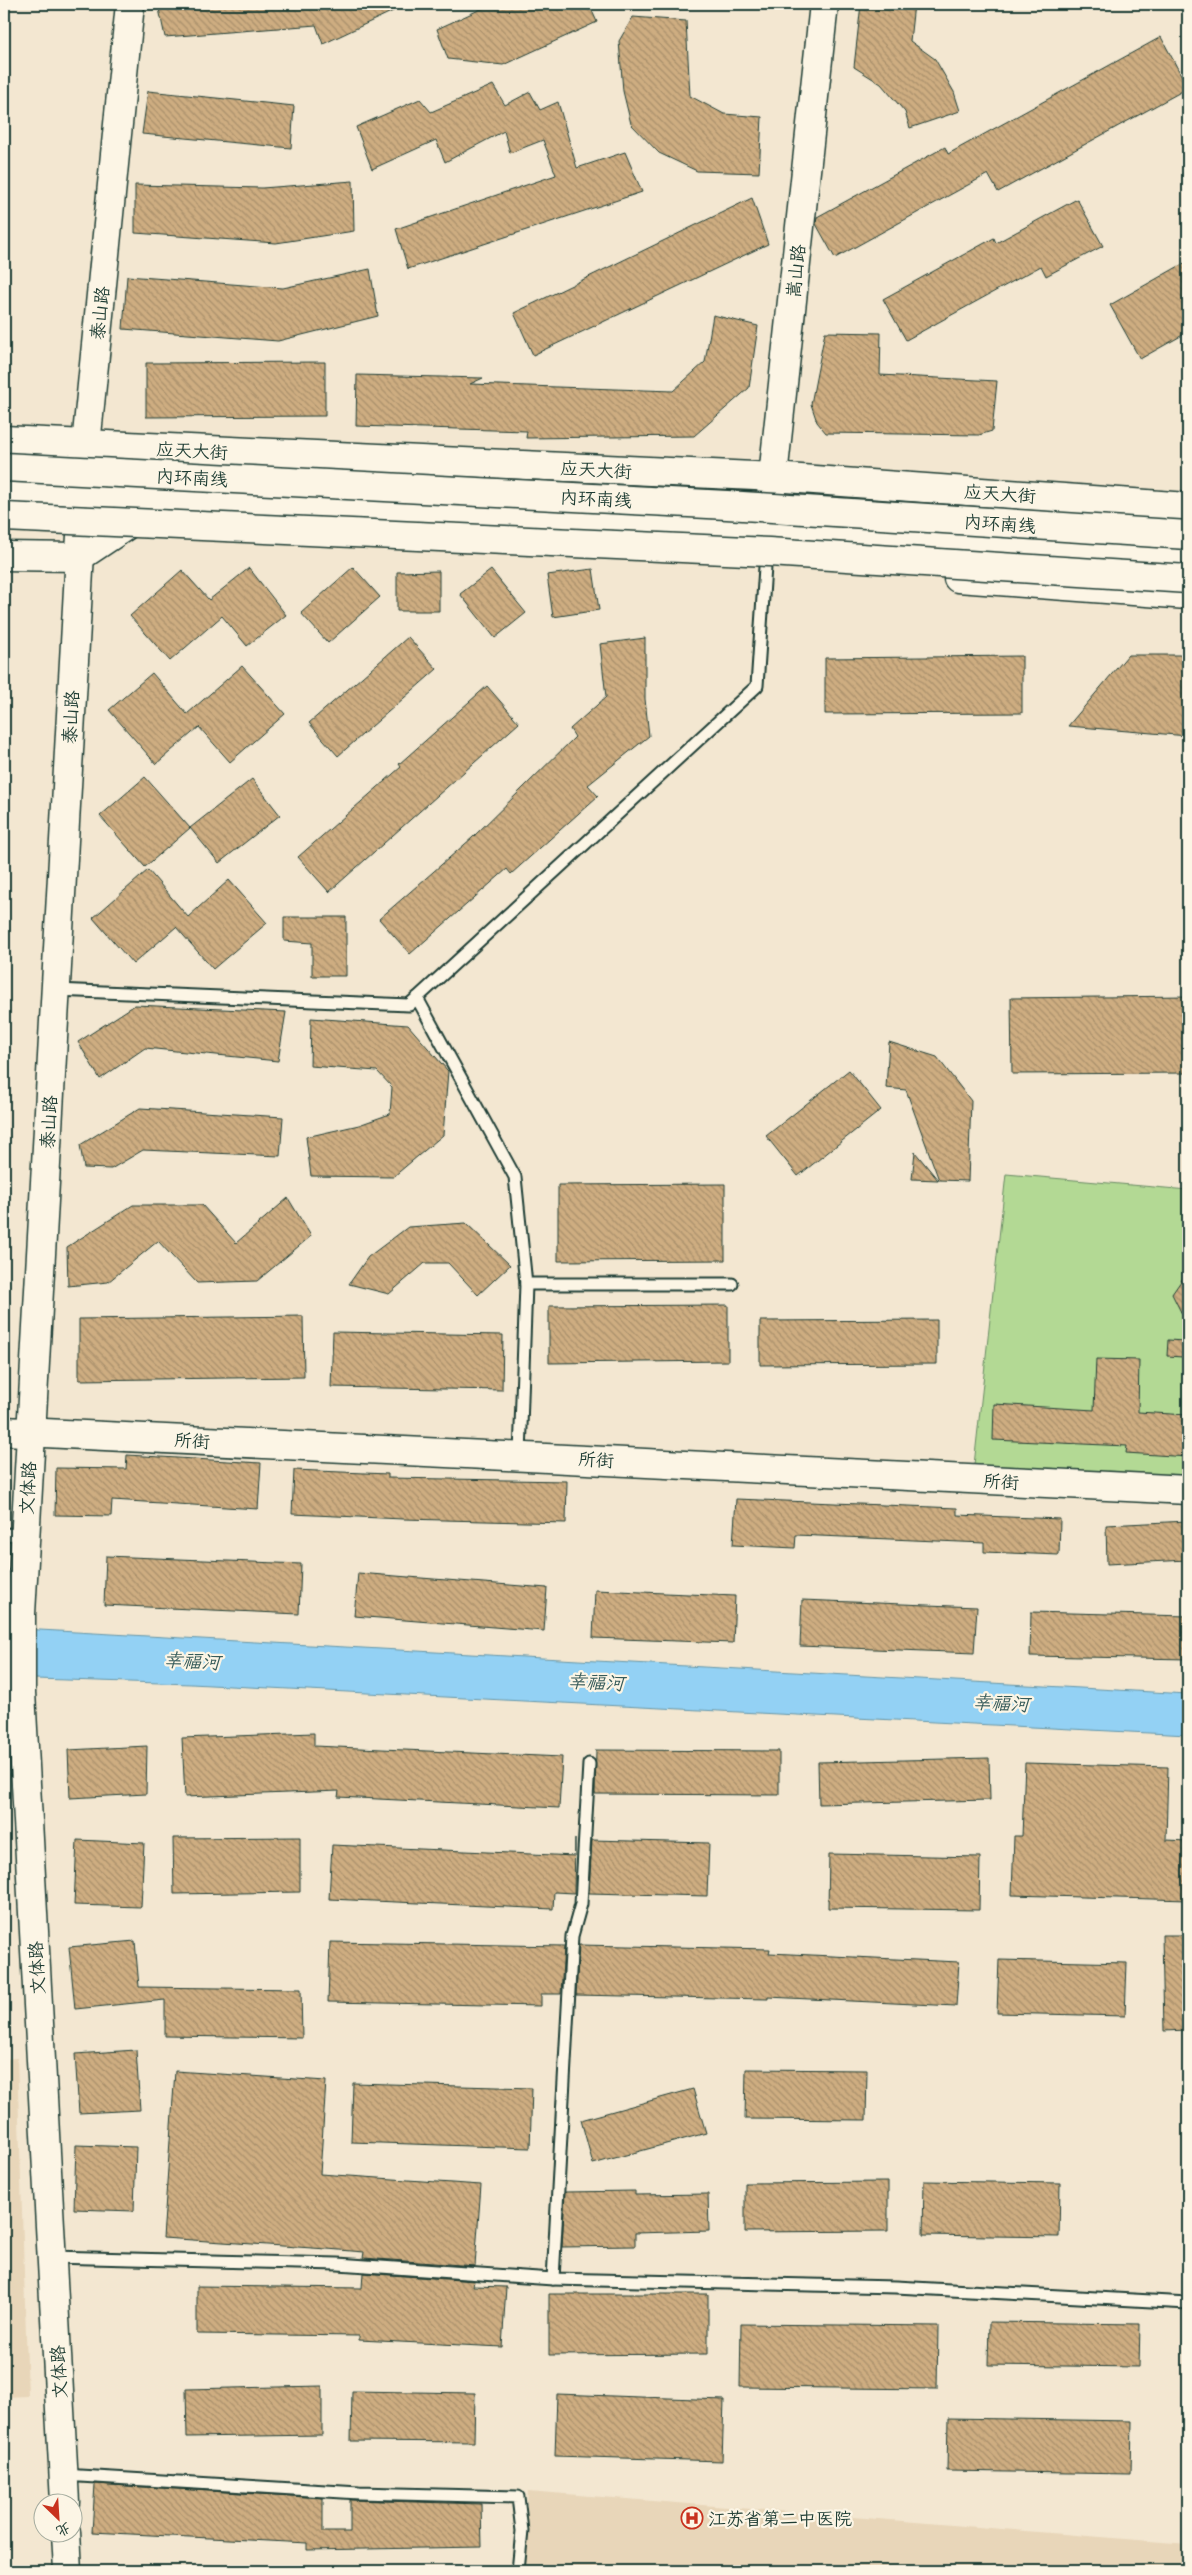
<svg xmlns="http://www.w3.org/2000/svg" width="1192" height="2575" font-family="Mali,'LXGW WenKai TC',sans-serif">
  <defs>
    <pattern id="building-back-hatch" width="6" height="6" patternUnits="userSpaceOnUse" patternTransform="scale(1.25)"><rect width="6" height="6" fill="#cead81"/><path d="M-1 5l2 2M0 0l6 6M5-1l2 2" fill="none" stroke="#a78e6a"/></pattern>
  </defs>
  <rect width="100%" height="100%" fill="#f3e7d1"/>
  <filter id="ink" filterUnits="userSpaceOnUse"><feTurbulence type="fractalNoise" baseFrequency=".02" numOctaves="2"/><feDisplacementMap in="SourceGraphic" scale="10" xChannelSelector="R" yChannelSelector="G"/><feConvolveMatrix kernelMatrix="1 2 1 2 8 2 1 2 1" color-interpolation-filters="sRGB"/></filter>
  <g filter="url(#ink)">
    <g fill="#e8d6b9">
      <path d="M17,2058l11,338 -24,1v-338z"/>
      <path d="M528,2491l660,53v27h-667z"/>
    </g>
    <path fill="#b3d994" stroke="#698b64" d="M1006,1174l182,16v302l-216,-9z"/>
    <path fill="#93d1f4" stroke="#6596a7" d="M4,1628l1184,66v41l-997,-51 -187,-6z"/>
    <g fill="url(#building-back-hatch)" stroke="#1f3d34">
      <path d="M158,4h250l-85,40 -7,-19 -151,12z"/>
      <path d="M492,4h97l8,18 -94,43 -55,-6 -11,-30z"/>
      <path d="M861,4h53l-4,37 25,18 19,33 6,19 -50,17 -5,-16 -24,-28 -27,-17z"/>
      <path d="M633,17l53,4 4,75 34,18 38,3 -3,56 -62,-2 -38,-18 -28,-29 -8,-33 -4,-50z"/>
      <path d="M1161,37l27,51 -190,104 -10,-18 -153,84 -19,-34 1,-7 128,-70 3,7z"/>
      <path d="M493,85l12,20 25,-13 10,18 18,-8 19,66 48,-16 17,40 -234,77 -12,-40 160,-54 -13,-35 -33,13 -6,-22 -59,31 -9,-22 -64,29 -16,-42 64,-28 11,13z"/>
      <path d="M148,91l146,15 -3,42 -149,-14z"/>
      <path d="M353,181l1,50 -78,12 -141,-10v-48l127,3z"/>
      <path d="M752,198l16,46 -235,111 -19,-42z"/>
      <path d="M1077,199l26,47 -57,30 -5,-10 -135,74 -23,-41 111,-61 2,5z"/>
      <path d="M1188,261v71l-48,27 -30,-54z"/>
      <path d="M370,269l8,47 -100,25 -155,-12 4,-53 156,12z"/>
      <path d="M713,315l45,11 -9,62 -55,48 -168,2 1,-7 -171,-5 1,-51 126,3 -13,6 203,7 32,-29z"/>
      <path d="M825,332l56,1 -1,42 117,6 -5,50 -13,4 -153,-2 -9,-11 -6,-18z"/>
      <path d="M325,362v54l-179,1v-54z"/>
      <path d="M353,567l27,30 -52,46 -27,-30z"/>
      <path d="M249,568l37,47 -39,31 -25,-30 -52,45 -40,-45 52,-46 27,30z"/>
      <path d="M593,569l6,41 -46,7 -6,-42z"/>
      <path d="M491,570l35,43 -31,25 -35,-44z"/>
      <path d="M439,571v40h-42v-39z"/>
      <path d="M408,637l29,32 -99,87 -29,-33z"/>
      <path d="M645,638v61l4,37 -61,49 10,11 -87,78 -4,-5 -97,85 -31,-35 93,-81 103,-101 -5,-8 36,-32 -6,-53z"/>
      <path d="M1128,655h60v81l-120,-10z"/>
      <path d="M1022,656v57l-197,1v-56z"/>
      <path d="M242,666l43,48 -55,48 -31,-35 -43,37 -47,-54 43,-37 35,41z"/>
      <path d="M487,686l32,37 -190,169 -31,-35 103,-90 -2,-3z"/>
      <path d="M145,777l45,51 -45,39 -45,-51z"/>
      <path d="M252,779l28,36 -61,48 -29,-35z"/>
      <path d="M148,870l40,47 41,-37 38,43 -54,46 -37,-42 -43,37 -40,-46z"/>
      <path d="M284,917h62v59h-34v-33l-28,-2z"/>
      <path d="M1188,996v77l-176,1 -1,-76z"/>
      <path d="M135,1005l151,7 -8,49 -133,-13 -45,31 -22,-37z"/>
      <path d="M311,1018l97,7 40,46 -5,64 -50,42 -82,-1 -5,-39 53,-12 31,-11 2,-27 -15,-16 -67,-5z"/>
      <path d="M889,1042l48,15 34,44 -3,80 -29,-1 -33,-90 -20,-2z"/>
      <path d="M849,1070l32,40 -83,66 -32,-40z"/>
      <path d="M140,1108l143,9 -3,39 -137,-6 -32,19 -27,-1 -4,-23z"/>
      <path d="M915,1152l23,28 -26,-1z"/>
      <path d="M725,1184v76l-167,1v-76z"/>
      <path d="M288,1198l23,38 -54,45 -60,2 -39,-42 -50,41 -40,4 -1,-39 66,-42h69l34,38z"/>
      <path d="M466,1223l44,42 -32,30 -30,-32h-23l-36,31 -40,-10 19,-27 40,-30z"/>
      <path d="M1188,1271v55l-16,-32z"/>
      <path d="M728,1305v56l-179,2v-57z"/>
      <path d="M303,1316l1,61 -225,3v-61z"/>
      <path d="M937,1320v44l-177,1v-44z"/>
      <path d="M333,1332l170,3 -1,55 -171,-3z"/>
      <path d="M1168,1340l16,1 -1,16 -16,-1z"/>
      <path d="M1096,1359l43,1 -1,52 50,3v42l-62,-4 1,-7 -134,-6 1,-36 100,6z"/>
      <path d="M127,1455l134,8 -3,46 -146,-9 -1,16 -56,-1 1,-47 70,1z"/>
      <path d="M294,1470l94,4v4l179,3 -1,42 -163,-4 -111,-5z"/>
      <path d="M736,1499l221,9v7l103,4 -1,36 -75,-3v-9l-188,-8 -1,13 -62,-3z"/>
      <path d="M1188,1521v39l-81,4 -1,-39z"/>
      <path d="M106,1556l195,8 -2,50 -195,-9z"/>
      <path d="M358,1573l189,15 -3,43 -190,-15z"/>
      <path d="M595,1590l140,6 -2,47 -140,-5z"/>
      <path d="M802,1600l175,7 -3,46 -174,-7z"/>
      <path d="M1031,1612l157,4v43l-158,-3z"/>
      <path d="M314,1733v13l248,11 -3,51 -221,-11 1,-6 -154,6 -3,-59z"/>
      <path d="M147,1746l-1,48 -76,4 -2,-48z"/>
      <path d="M596,1750l183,1v44l-184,-1z"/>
      <path d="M989,1758l1,42 -171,4 -1,-42z"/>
      <path d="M1025,1763l143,4 -2,73 22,1v59l-176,-5 2,-59h8z"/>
      <path d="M300,1837v55l-126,2 -1,-56z"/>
      <path d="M575,1839l-1,54 -20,-1 -1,17 -224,-10 3,-54 243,11z"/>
      <path d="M77,1840l67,3 -3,64 -67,-2z"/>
      <path d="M592,1840l117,3 -2,53 -118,-3z"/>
      <path d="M829,1854l151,3 -1,53 -151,-2z"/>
      <path d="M1162,1935h26v95l-24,1z"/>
      <path d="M135,1941l4,46 162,2 1,49 -137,-2v-36l-90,9 -6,-62z"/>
      <path d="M330,1942l234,4 -3,48h-20v12l-213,-4z"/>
      <path d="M579,1945l191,4 -1,4 190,9 -3,44 -188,-9v2l-192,-4z"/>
      <path d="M999,1960l128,3 -2,53 -128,-3z"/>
      <path d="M136,2050l4,60 -61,3 -4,-59z"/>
      <path d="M746,2069l121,1 -1,50 -121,-1z"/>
      <path d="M175,2071l151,10 -6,93 161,11 -6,81 -112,-8 1,-6 -37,-3 -164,-11z"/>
      <path d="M353,2083l179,5 -2,60 -179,-6z"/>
      <path d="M693,2089l13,44 -113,31 -12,-44z"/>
      <path d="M76,2145l60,2 -2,64 -60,-2z"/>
      <path d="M924,2181l136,2 -1,54 -136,-2z"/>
      <path d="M888,2182v49l-143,1v-49z"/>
      <path d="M635,2191v4l73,-1 1,37 -74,2v13l-73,1 3,-55z"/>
      <path d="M363,2273l111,8 -1,5 33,1 -4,60 -143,-7v-4l-162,-2v-48l165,2z"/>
      <path d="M549,2294h159v60l-159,1z"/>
      <path d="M989,2322l151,2 -1,43 -151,-2z"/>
      <path d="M741,2324l197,2 -1,63 -197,-2z"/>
      <path d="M322,2386v49l-135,2 -1,-48z"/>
      <path d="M352,2391l123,2 -1,49 -123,-1z"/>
      <path d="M557,2394l167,6 -2,61 -167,-5z"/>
      <path d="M948,2418l184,3 -1,53 -184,-3z"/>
      <path d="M95,2484l228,14v34h27v-32l131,4 1,43 -175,3v-7l-215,-11z"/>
    </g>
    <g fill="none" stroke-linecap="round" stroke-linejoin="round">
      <g stroke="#1f3d34" stroke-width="15">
        <g id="service">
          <path d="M56,990l353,15 8,-7"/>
          <path d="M732,1284h-206l-11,-107 -98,-179 340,-312 9,-134"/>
          <path d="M520,1455l6,-171"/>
          <path d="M4,1534l21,1"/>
          <path d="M51,2257l287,7 215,15 343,8 292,16"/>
          <path d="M553,2279l19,-343 9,-32 8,-140"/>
          <path d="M63,2475l296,18 159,4 4,34 -4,40"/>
        </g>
      </g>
      <g stroke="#1f3d34" stroke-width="31">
        <g id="tertiary">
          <path d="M4,440l769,37 415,30"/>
          <path d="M771,495l53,-491"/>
          <path d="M4,556l75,1 63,-42"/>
          <path d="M958,578l230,17"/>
          <path d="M4,1431l1184,59"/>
        </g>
      </g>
      <g stroke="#1f3d34" stroke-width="31">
        <g id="secondary">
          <path d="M65,2502l-44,-810v-78l65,-1169 44,-441"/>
          <path d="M66,2532l2,39"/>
        </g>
      </g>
      <g stroke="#1f3d34" stroke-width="31">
        <path id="primary" d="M4,490l894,44 290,16"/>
      </g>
      <use href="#service" stroke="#fcf5e5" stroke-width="11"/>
      <use href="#tertiary" stroke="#fcf5e5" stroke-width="28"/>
      <use href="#secondary" stroke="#fcf5e5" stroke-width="28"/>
      <use href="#primary" stroke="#fcf5e5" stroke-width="28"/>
      <g stroke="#1f3d34" stroke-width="31" stroke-linecap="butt">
        <g id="trunk-bridge">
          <path d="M4,467l723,38 461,30"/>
          <path d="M4,517l765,35 419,27"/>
        </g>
      </g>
      <use href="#trunk-bridge" stroke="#fcf5e5" stroke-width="28"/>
    </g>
  </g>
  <defs>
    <g id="hospital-ring" transform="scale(1.125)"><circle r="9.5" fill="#fcf5e5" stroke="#c8321e" stroke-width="1.5"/><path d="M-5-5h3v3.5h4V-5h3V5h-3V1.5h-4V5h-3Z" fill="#c8321e"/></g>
  </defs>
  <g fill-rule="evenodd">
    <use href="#hospital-ring" x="692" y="2518"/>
  </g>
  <g text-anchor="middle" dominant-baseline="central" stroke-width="4.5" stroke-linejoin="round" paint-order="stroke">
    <g font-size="18" fill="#1f3d34" stroke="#fcf5e5">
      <text transform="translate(795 271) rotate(-84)">嵩山路</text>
      <text transform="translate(99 313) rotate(-84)">泰山路</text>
      <text transform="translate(192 450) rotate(3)">应天大街</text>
      <text transform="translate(596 469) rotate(3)">应天大街</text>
      <text transform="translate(192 477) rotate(3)">内环南线</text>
      <text transform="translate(1000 493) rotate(4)">应天大街</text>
      <text transform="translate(596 498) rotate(3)">内环南线</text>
      <text transform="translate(1000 523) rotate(4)">内环南线</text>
      <text transform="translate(70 717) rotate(-87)">泰山路</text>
      <text transform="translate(48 1122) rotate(-87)">泰山路</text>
      <text transform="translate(192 1440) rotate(3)">所街</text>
      <text transform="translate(596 1459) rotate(3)">所街</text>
      <text transform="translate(1001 1481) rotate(3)">所街</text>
      <text transform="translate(27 1488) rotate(-87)">文体路</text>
      <text transform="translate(36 1968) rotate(-93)">文体路</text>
      <text transform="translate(58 2372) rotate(-93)">文体路</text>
    </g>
    <g font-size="18" fill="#1f3d34" stroke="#fcf5e5" text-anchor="start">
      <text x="708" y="2518">江苏省第二中医院</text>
    </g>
    <g font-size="19" font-style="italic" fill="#365b5a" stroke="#fcf5e5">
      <text transform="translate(192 1660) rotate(3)">幸福河</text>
      <text transform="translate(596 1681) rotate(3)">幸福河</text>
      <text transform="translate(1001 1702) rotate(3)">幸福河</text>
    </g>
  </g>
  <rect width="1192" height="2575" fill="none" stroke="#fcf5e5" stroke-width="20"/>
  <rect x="10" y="10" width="1172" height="2555" fill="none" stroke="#1f3d34" stroke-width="2" filter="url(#ink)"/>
  <g transform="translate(58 2518) rotate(155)"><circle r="24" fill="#fcf5e5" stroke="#a4ab9e"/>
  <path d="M0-4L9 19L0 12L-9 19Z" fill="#c8321e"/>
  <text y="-8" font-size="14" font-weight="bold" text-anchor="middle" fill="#1f3d34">北</text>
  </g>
</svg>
